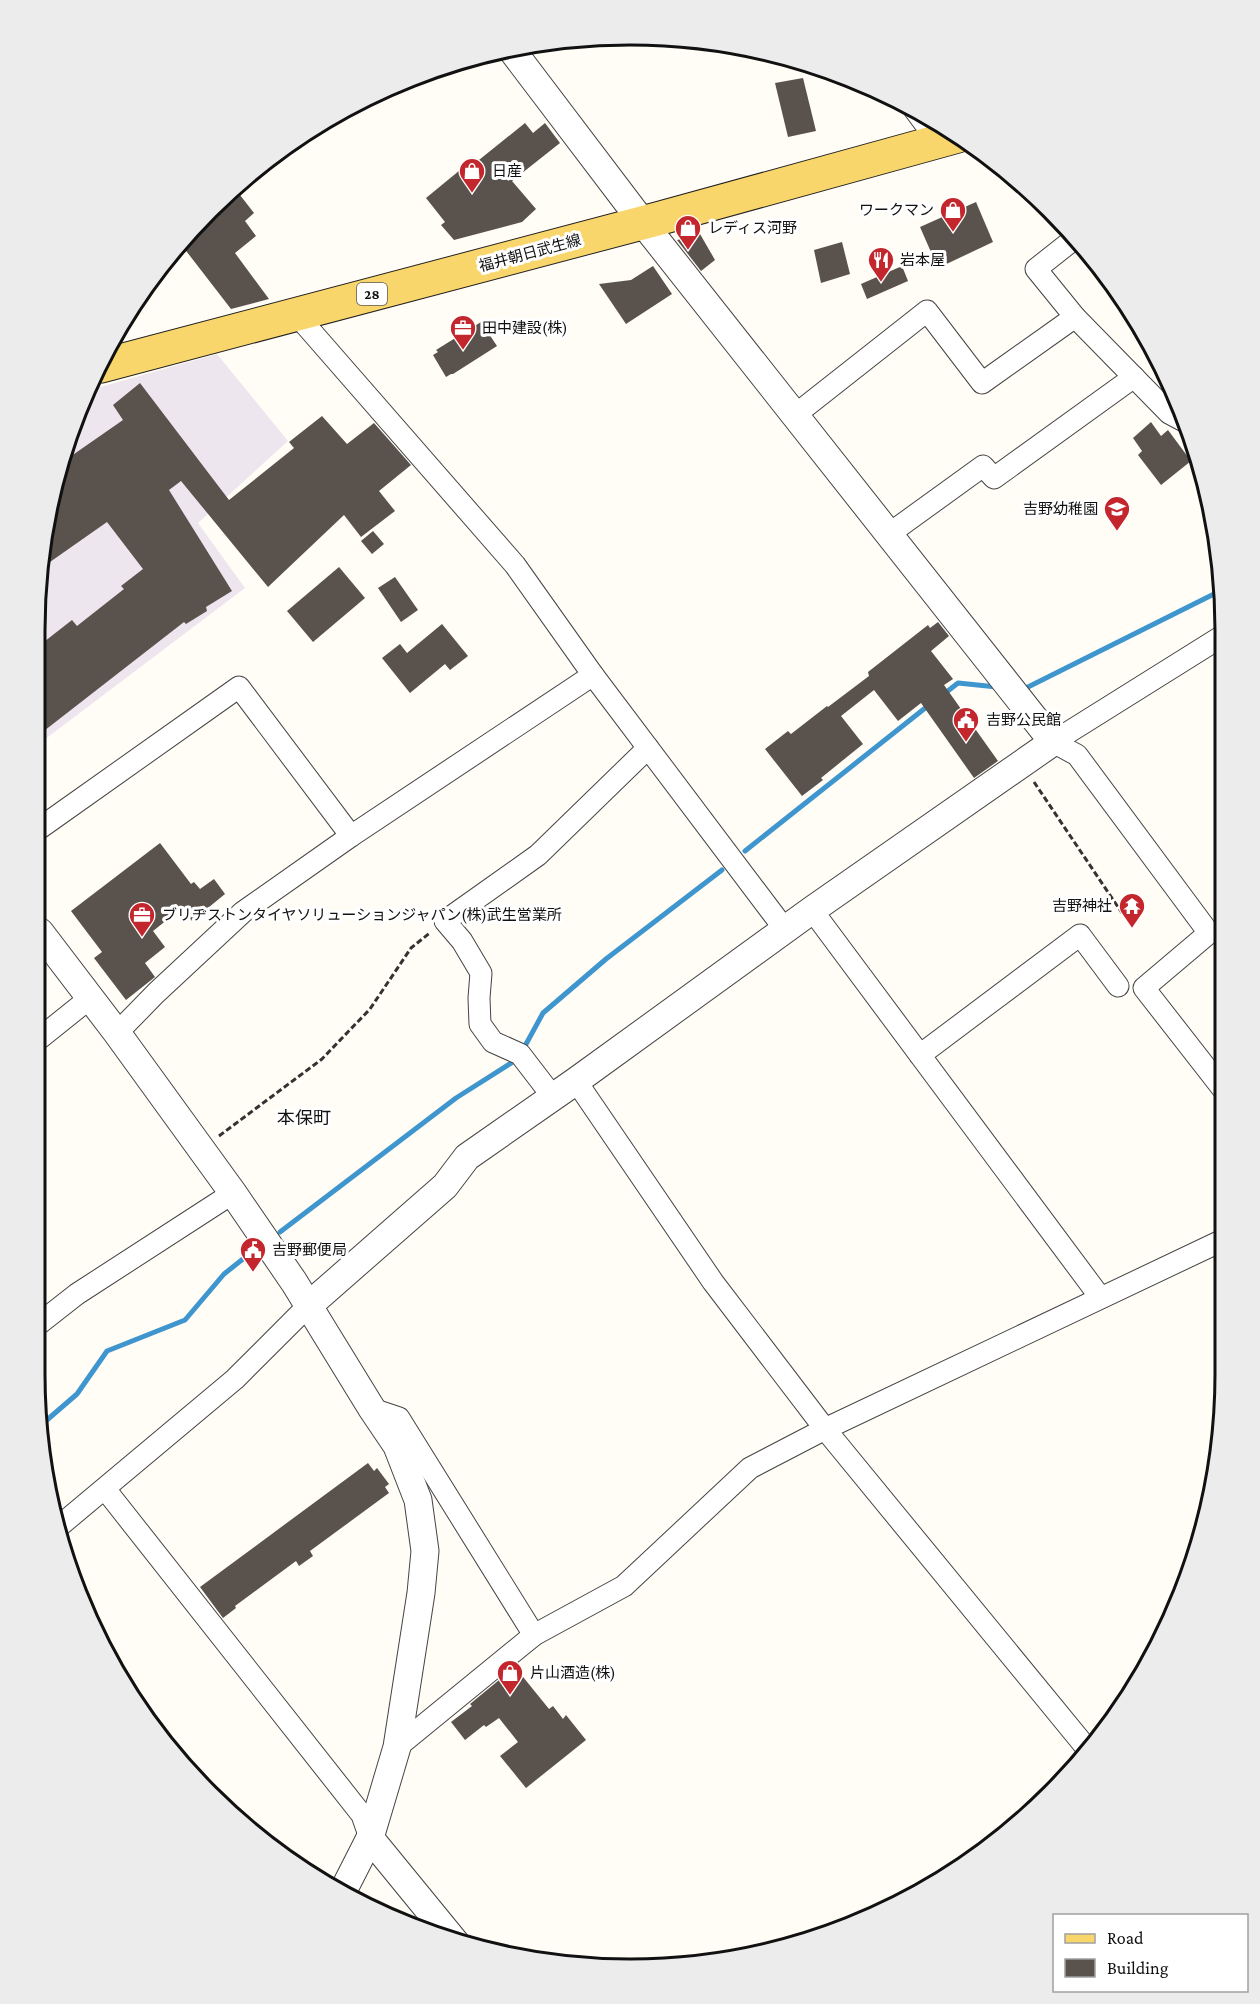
<svg xmlns="http://www.w3.org/2000/svg" width="1260" height="2004" font-family="'Crimson Pro','Noto Sans JP',serif">
  <rect width="100%" height="100%" fill="#fffdf5"/>
  <path fill="#eee6ef" d="M217,354l71,87 -90,82 47,65 -205,155v-190l40,-151 6,-11z"/>
  <g fill="none" stroke-linecap="round" stroke-linejoin="round">
    <g stroke="#3f96cf" stroke-width="5">
      <path d="M1021,689h3l200,-100"/>
      <path d="M944,694l14,-11 39,4"/>
      <path d="M745,851l184,-146"/>
      <path d="M525,1046l18,-33 63,-54 116,-89"/>
      <path d="M280,1232l176,-134 60,-38"/>
      <path d="M40,1426l37,-32 30,-43 78,-31 39,-46 29,-23"/>
    </g>
  </g>
  <g fill="#5a524d">
    <path d="M803,78l13,53 -28,6 -13,-54z"/>
    <path d="M525,123l8,10 12,-10 15,20 -48,38 24,28 -14,13 -68,18 -13,-15 4,-3 -19,-24 45,-37 3,3z"/>
    <path d="M233,186l21,27 -9,8 11,15 -21,17 34,46 -38,10 -51,-66z"/>
    <path d="M976,202l17,40 -55,26 -18,-41z"/>
    <path d="M700,234l15,26 -14,11 -24,-31z"/>
    <path d="M842,242l8,32 -29,9 -7,-33z"/>
    <path d="M653,266l19,28 -46,30 -27,-40 32,-4z"/>
    <path d="M902,266l6,15 -41,18 -6,-15z"/>
    <path d="M481,322l16,24 -44,28h-2l-5,3 -13,-22 5,-3 -2,-2z"/>
    <path d="M140,383l89,117 65,-52 -5,-6 33,-26 25,28 27,-21 37,42 -32,26 16,20 -34,26 -17,-22 -76,72 -87,-106 -12,9 63,101 -26,16 1,4 -21,13 -2,-2 -144,112v-89l32,-25 5,6 47,-37 -3,-3 22,-17 -36,-47 -67,47v-16l24,-92 59,-41 -10,-15z"/>
    <path d="M1151,422l10,14 7,-6 23,31 -30,24 -23,-30 4,-4 -9,-13z"/>
    <path d="M373,531l11,13 -12,10 -11,-13z"/>
    <path d="M339,567l26,31 -52,44 -26,-31z"/>
    <path d="M395,577l23,33 -17,12 -23,-34z"/>
    <path d="M938,622l11,14 -18,15 22,28 -9,6 54,76 -24,17 -53,-75 -23,18 -24,-31 -33,26 22,28 -42,34 2,2 -21,16 -37,-47 23,-18 3,3 36,-28 1,1 41,-31 -1,-4 60,-47 2,3z"/>
    <path d="M442,624l26,32 -18,14 -5,-6 -35,29 -28,-35 18,-14 7,9z"/>
    <path d="M160,843l31,41 3,-2 6,7 14,-10 11,15 -33,27 -10,-13 -29,23 12,16 -20,16 10,14 -29,23 -32,-42 8,-6 -31,-41z"/>
    <path d="M368,1463l6,8 3,-3 12,16 -4,3 4,6 -79,58 3,5 -14,10 -3,-5 -61,45 1,2 -13,10 -23,-31z"/>
    <path d="M515,1667l34,42 4,-3 10,13 3,-4 20,25 -60,48 -26,-32 18,-14 -19,-24 -13,9 -2,-2 -19,15 -14,-18 21,-16 -2,-2z"/>
  </g>
  <g fill="none" stroke-linecap="round" stroke-linejoin="round">
    <g stroke="#444" stroke-width="23">
      <g id="minor">
        <path d="M914,109l23,31"/>
        <path d="M1074,239l-38,30 39,48 94,96 15,8"/>
        <path d="M296,314l219,251 78,110 193,256"/>
        <path d="M795,415l132,-104 55,72 93,-66"/>
        <path d="M889,534l94,-68 11,12 140,-101"/>
        <path d="M1053,742l24,13 132,178 -65,55 78,100"/>
        <path d="M1053,742l171,-107"/>
        <path d="M40,828l199,-141 112,149"/>
        <path d="M812,910l288,387"/>
        <path d="M117,1033l39,-40 87,-81 108,-76 242,-161"/>
        <path d="M40,1038l50,-40"/>
        <path d="M920,1055l160,-120 38,51"/>
        <path d="M576,1081l137,201 112,147 264,322"/>
        <path d="M553,1097l-33,-43 -27,-12 -13,-18 -1,-26 2,-25 -19,-32 -17,-20 93,-66 110,-107"/>
        <path d="M40,1323l37,-29 156,-101"/>
        <path d="M372,1409l27,9 135,217"/>
        <path d="M105,1489l257,326 8,23"/>
        <path d="M57,1528l178,-149 73,-73"/>
        <path d="M397,1747l137,-112 90,-49 126,-118 75,-39 396,-188"/>
      </g>
    </g>
    <g stroke="#444" stroke-width="29">
      <g id="tertiary">
        <path d="M40,932l77,101 116,160 61,89 78,127 25,37 21,54 7,51 -4,42 -24,154 -27,91 -28,55"/>
        <path d="M308,1306l137,-120 22,-29 109,-76 236,-171 241,-168 -410,-519 -132,-174"/>
        <path d="M370,1838l85,104"/>
      </g>
    </g>
    <g stroke="#222" stroke-width="35">
      <path id="primary" d="M101,366l556,-147 301,-83"/>
    </g>
    <g stroke="#333" stroke-width="3" stroke-dasharray="6 3" stroke-linecap="butt">
      <path d="M1034,782l88,131"/>
      <path d="M219,1136l103,-77 48,-50 41,-61 20,-16"/>
    </g>
    <use href="#minor" stroke="#fff" stroke-width="21"/>
    <use href="#tertiary" stroke="#fff" stroke-width="27"/>
    <use href="#primary" stroke="#f9d66b" stroke-width="33"/>
  </g>
  <defs>
    <g id="shop-pin" transform="scale(1.35)"><path d="M0 17L-7.5 6A9.5 9.5 0 1 1 7.5 6Z" fill="#c4262e" stroke="#fff"/><path d="M-5-2.5h2.3a2.7 3.5 0 0 1 5.4 0H5L5.5 6h-11ZM-1.5-2.5h3a1.5 2.3 0 0 0-3 0Z" fill="#fff"/></g>
    <g id="restaurant-pin" transform="scale(1.35)"><path d="M0 17L-7.5 6A9.5 9.5 0 1 1 7.5 6Z" fill="#c4262e" stroke="#fff"/><path d="M-5-6h1v4h1v-4h1v4h1v-4h1v5L-1.5 .5V6h-2V.5L-5-1ZM5-6V6H3V1.5H1.5Q1.5-4 5-6Z" fill="#fff"/></g>
    <g id="office-pin" transform="scale(1.35)"><path d="M0 17L-7.5 6A9.5 9.5 0 1 1 7.5 6Z" fill="#c4262e" stroke="#fff"/><path d="M-6-3h4V-5.5h4V-3h4V5H-6ZM-1-4.5V-3h2v-1.5ZM-6 0V1H6V0Z" fill="#fff"/></g>
    <g id="school-pin" transform="scale(1.35)"><path d="M0 17L-7.5 6A9.5 9.5 0 1 1 7.5 6Z" fill="#c4262e" stroke="#fff"/><path d="M0-5L7-2L0 1L-7-2ZM-4 1L0 2.5L4 1V4Q0 6-4 4Z" fill="#fff"/></g>
    <g id="civic-pin" transform="scale(1.35)"><path d="M0 17L-7.5 6A9.5 9.5 0 1 1 7.5 6Z" fill="#c4262e" stroke="#fff"/><path d="M-.6-6.5H3V-4.5H.6V-3L4-1V1h2V6H-6V1h2V-1L-.6-3ZM-1.2 2.5V6h2.4V2.5Z" fill="#fff"/></g>
    <g id="temple-pin" transform="scale(1.35)"><path d="M0 17L-7.5 6A9.5 9.5 0 1 1 7.5 6Z" fill="#c4262e" stroke="#fff"/><path d="M0-6L5-2H3V0L6.5 2.5H4V6H1.5V3h-3V6H-4V2.5H-6.5L-3 0V-2H-5Z" fill="#fff"/></g>
  </defs>
  <g fill-rule="evenodd">
    <use href="#shop-pin" x="472" y="171"/>
    <use href="#shop-pin" x="953" y="210"/>
    <use href="#shop-pin" x="688" y="228"/>
    <use href="#restaurant-pin" x="881" y="260"/>
    <use href="#office-pin" x="463" y="328"/>
    <use href="#school-pin" x="1117" y="509"/>
    <use href="#civic-pin" x="966" y="720"/>
    <use href="#temple-pin" x="1132" y="906"/>
    <use href="#office-pin" x="142" y="915"/>
    <use href="#civic-pin" x="253" y="1250"/>
    <use href="#shop-pin" x="510" y="1673"/>
  </g>
  <g text-anchor="middle" dominant-baseline="central" stroke-width="6" stroke-linejoin="round" paint-order="stroke">
    <rect fill="#fff" stroke="#585858" stroke-width="1.5" x="357" y="283" width="30" height="22" rx="4.5"/>
    <g font-size="14" font-weight="bold" fill="#111">
      <text x="372" y="294">28</text>
    </g>
    <g font-size="15" fill="#111" stroke="#fff" text-anchor="start">
      <text x="492" y="171">日産</text>
      <text x="934" y="210" text-anchor="end">ワークマン</text>
      <text x="708" y="228">レディス河野</text>
      <text x="900" y="260">岩本屋</text>
      <text x="482" y="328">田中建設(株)</text>
      <text x="1098" y="509" text-anchor="end">吉野幼稚園</text>
      <text x="986" y="720">吉野公民館</text>
      <text x="1112" y="906" text-anchor="end">吉野神社</text>
      <text x="162" y="915">ブリヂストンタイヤソリューションジャパン(株)武生営業所</text>
      <text x="272" y="1250">吉野郵便局</text>
      <text x="530" y="1673">片山酒造(株)</text>
    </g>
    <g font-size="15" fill="#111" stroke="#fff">
      <text transform="translate(530 253) rotate(-15)">福井朝日武生線</text>
    </g>
    <g font-size="18" fill="#111" stroke="#fff">
      <text x="304" y="1118">本保町</text>
    </g>
  </g>
  <path d="M0 0H1260V2004H0ZM630 45H630A585 585 0 0 1 1215 630V1374A585 585 0 0 1 630 1959H630A585 585 0 0 1 45 1374V630A585 585 0 0 1 630 45Z" fill="#ececec" fill-rule="evenodd"/>
  <path fill="none" stroke="#111" stroke-width="3" d="M630 45H630A585 585 0 0 1 1215 630V1374A585 585 0 0 1 630 1959H630A585 585 0 0 1 45 1374V630A585 585 0 0 1 630 45Z"/>
  <rect x="1053" y="1914" width="195" height="78" fill="#ffffff" stroke="#a0a0a0" stroke-width="1.5"/>
  <rect x="1065" y="1934" width="30" height="9" fill="#f9d66b" stroke="#a0a0a0" stroke-width="1.5"/>
  <text x="1107" y="1944" font-size="18" fill="#111111">Road</text>
  <rect x="1065" y="1959" width="30" height="18" fill="#5a524d" stroke="#a0a0a0" stroke-width="1.5"/>
  <text x="1107" y="1974" font-size="18" fill="#111111">Building</text>
</svg>
